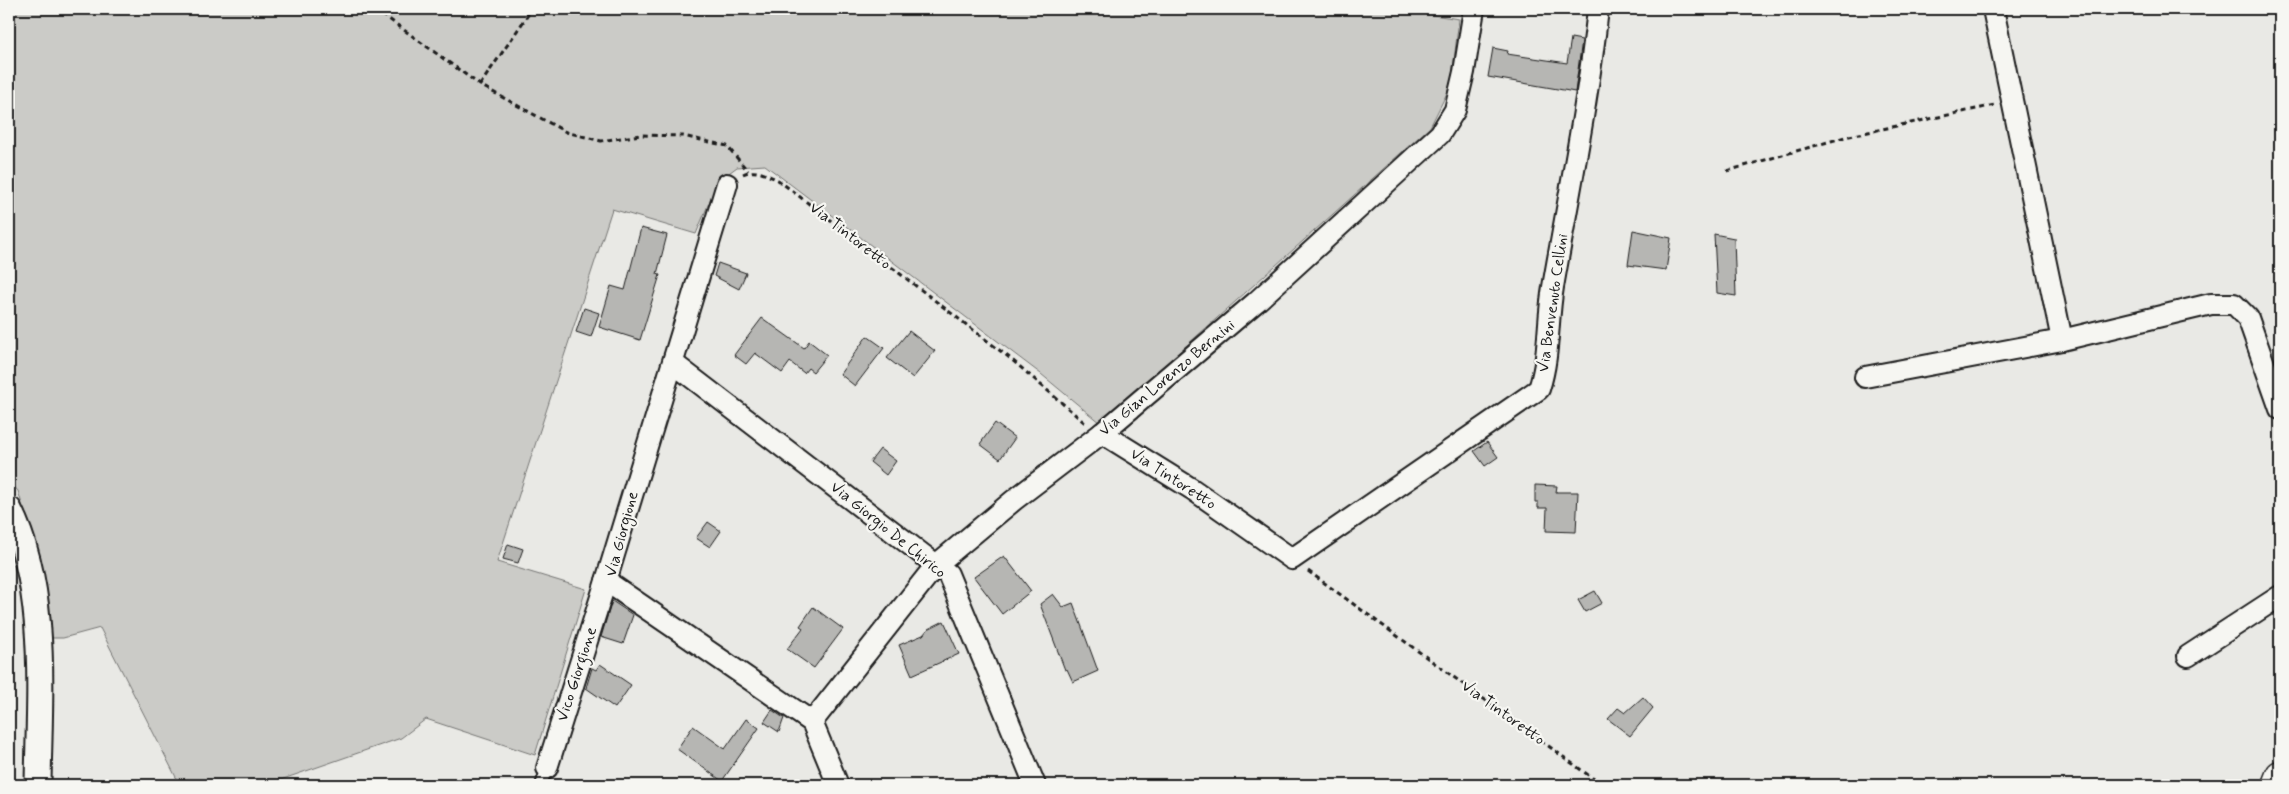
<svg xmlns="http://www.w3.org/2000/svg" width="2289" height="794" font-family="Mynerve,sans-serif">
  <rect width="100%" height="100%" fill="#e9e9e5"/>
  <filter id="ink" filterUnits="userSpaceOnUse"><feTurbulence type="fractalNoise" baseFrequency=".02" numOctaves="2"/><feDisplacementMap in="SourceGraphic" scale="10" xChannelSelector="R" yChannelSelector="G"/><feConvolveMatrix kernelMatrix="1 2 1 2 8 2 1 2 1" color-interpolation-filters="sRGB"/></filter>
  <g filter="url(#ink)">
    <path fill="#cbcbc7" stroke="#747472" d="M9,9h1386l64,10 -8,66 -21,42 -330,296 -59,-49 -276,-209 -28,2 -19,14 -22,53 -84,-25 -115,353 89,27 -51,166 -109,-36 -25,19 -135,47h-86l-80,-157 -37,10h-13l-8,-69 -24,-78 -9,-10z"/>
    <g fill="#b6b6b3" stroke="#1c1c1c">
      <path d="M1571,38l11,2 -7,52 -87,-15 5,-29 15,3 -1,3 60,9z"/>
      <path d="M641,228l26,7 -10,39 3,1 -20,65 -41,-13 12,-41 14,4z"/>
      <path d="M1633,230l38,8 -5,32 -38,-5z"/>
      <path d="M1714,234l20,4 2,58 -19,-3z"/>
      <path d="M718,263l28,10 -7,16 -25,-13z"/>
      <path d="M584,308l15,5 -8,24 -15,-5z"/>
      <path d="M762,318l42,30 5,-7 18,14 -14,17 -5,-4 -4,5 -14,-11 -8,11 -27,-20 -9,11 -12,-9z"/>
      <path d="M909,331l26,20 -22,27 -26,-20z"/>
      <path d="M867,336l17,12 -29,38 -15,-12z"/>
      <path d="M995,423l20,15 -15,21 -20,-15z"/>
      <path d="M1487,442l11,15 -13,9 -11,-15z"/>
      <path d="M880,449l16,12 -10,14 -16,-13z"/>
      <path d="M1535,485l22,1 -1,6h22l-2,40 -30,-1 1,-23h-9v-6h-3z"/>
      <path d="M708,522l13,9 -11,16 -14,-9z"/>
      <path d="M508,544l15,5 -5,14 -15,-4z"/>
      <path d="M1004,556l27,35 -29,23 -28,-37z"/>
      <path d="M1595,591l7,12 -17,9 -7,-12z"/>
      <path d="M1053,594l10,13 10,-4 25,68 -25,11 -6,-13 -2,1 -25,-66z"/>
      <path d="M612,601l21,14 -10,29 -22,-7z"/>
      <path d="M813,607l30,22 -29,39 -27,-19 16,-21 -3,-2z"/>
      <path d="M944,621l15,33 -47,21 -13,-30 24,-10 5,-6z"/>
      <path d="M600,664l31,21 -16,23 -29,-20 6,-20 4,2z"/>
      <path d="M1643,697l10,11 -23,28 -22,-17 10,-11 7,5z"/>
      <path d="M772,710l12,8 -5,14 -15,-10z"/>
      <path d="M746,719l13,9 -37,53 -45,-32 16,-23 32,23z"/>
    </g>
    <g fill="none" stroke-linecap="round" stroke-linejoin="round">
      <g stroke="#1c1c1c" stroke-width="14">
        <path id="service" d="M541,785l6,-17"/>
      </g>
      <g stroke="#1c1c1c" stroke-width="24">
        <g id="minor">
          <path d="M1993,9l69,331"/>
          <path d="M727,184l-121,397 206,141 26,63"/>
          <path d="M673,363l275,211 87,211"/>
          <path d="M1865,377l197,-37 149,-36h23l14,14 32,91"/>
          <path d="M1102,433l90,56 100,70 247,-170c11,-34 8,-67 14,-102 16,-92 35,-185 45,-278"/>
          <path d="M2188,656l92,-60"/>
          <path d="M812,722l124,-157 78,-65 88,-67 154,-131 184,-168 15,-24 9,-38 10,-63"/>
          <path d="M547,768l59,-187"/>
        </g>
      </g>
      <g stroke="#1c1c1c" stroke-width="29">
        <path id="tertiary" d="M9,510c40,79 30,189 29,275"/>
      </g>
      <g stroke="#1c1c1c" stroke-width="31">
        <path id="trunk" d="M2276,785l4,-10"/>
      </g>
      <g stroke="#1c1c1c" stroke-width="3" stroke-dasharray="5 4" stroke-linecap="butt">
        <path d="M375,9l105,76 86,47 35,9 40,-6 42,1 44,10 21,25"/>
        <path d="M480,85l52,-76"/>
        <path d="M1727,171l118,-34 150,-32"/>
        <path d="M743,174c12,-6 24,1 35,6l233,179 74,64"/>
        <path d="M1308,571l294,214"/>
      </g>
      <use href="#service" stroke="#f6f6f2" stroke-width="10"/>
      <use href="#minor" stroke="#f6f6f2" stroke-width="20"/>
      <use href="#tertiary" stroke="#f6f6f2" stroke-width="25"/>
      <use href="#trunk" stroke="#f6f6f2" stroke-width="28"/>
    </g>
  </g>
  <g text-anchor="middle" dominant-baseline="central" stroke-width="4.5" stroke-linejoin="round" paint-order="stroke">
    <g font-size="16" fill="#1c1c1c" stroke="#f6f6f2">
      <text transform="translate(850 236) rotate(38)">Via Tintoretto</text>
      <text transform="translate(1553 303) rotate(-82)">Via Benvenuto Cellini</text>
      <text transform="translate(1167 378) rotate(-40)">Via Gian Lorenzo Bernini</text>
      <text transform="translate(1173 479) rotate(33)">Via Tintoretto</text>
      <text transform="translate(888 530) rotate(39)">Via Giorgio De Chirico</text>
      <text transform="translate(622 534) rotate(-75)">Via Giorgione</text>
      <text transform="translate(577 674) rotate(-72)">Vico Giorgione</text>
      <text transform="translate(1503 713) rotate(36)">Via Tintoretto</text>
    </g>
  </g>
  <rect width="2289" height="794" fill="none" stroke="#f6f6f2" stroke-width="30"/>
  <rect x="15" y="15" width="2259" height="764" fill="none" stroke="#1c1c1c" stroke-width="2" filter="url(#ink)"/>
</svg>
